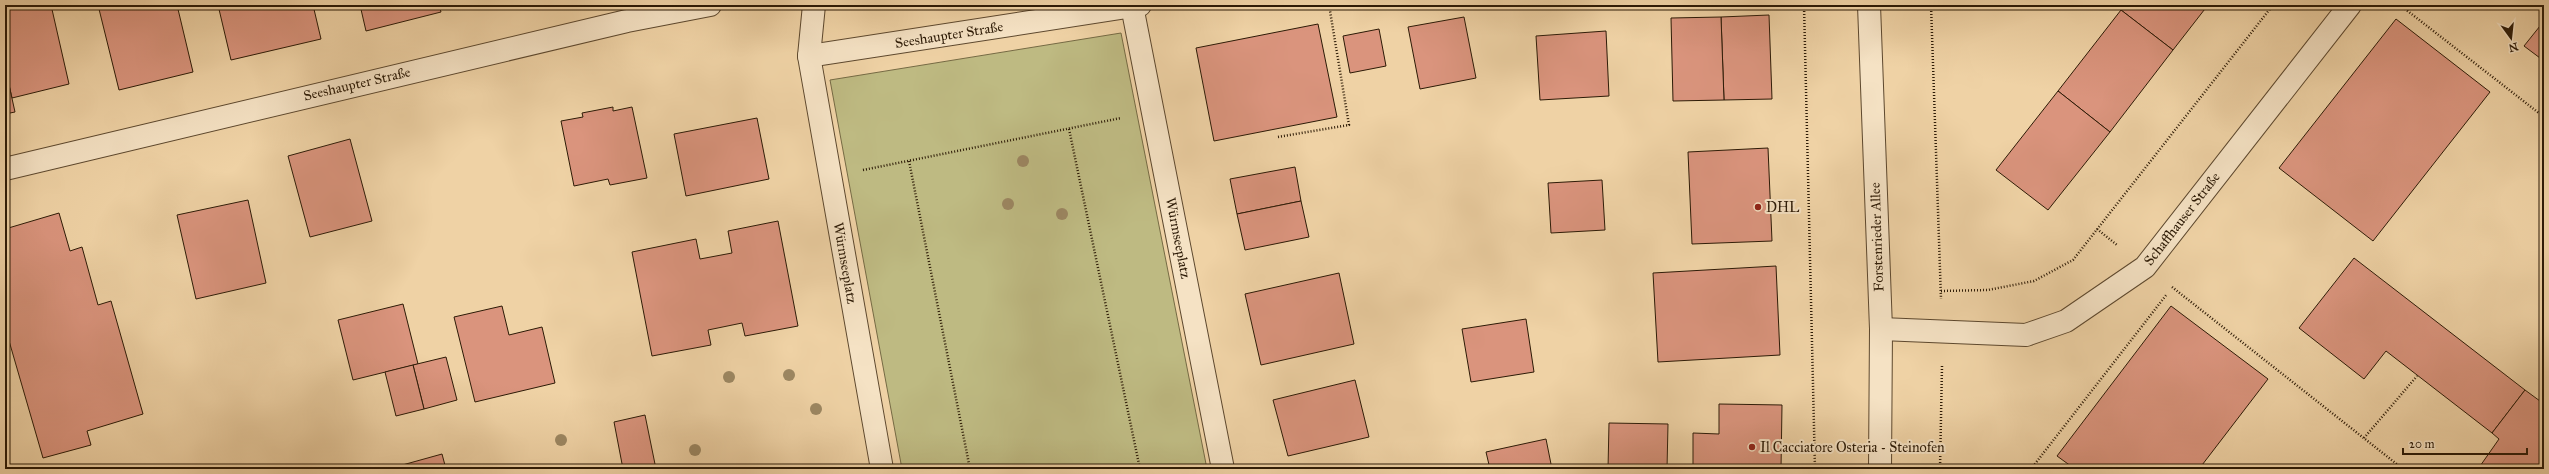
<svg xmlns="http://www.w3.org/2000/svg" width="2549" height="474" font-family="'IM FELL Great Primer',serif">
  <rect width="100%" height="100%" fill="#efd2a5"/>
  <filter id="stains"><feTurbulence type="fractalNoise" baseFrequency=".005" numOctaves="4"/><feColorMatrix values="0 0 0 0 .2 0 0 0 0 .09 0 0 0 0 .02 0 0 0 .5 -.17"/></filter>
  <radialGradient id="worn" r=".72"><stop offset=".6" stop-color="#630" stop-opacity="0"/><stop offset="1" stop-color="#630" stop-opacity=".3"/></radialGradient>
  <path fill="#beba82" stroke="#756a44" d="M1121,33l86,436h-305l-72,-389z"/>
  <g fill="#da947d" stroke="#2c1a06">
    <path d="M21,5h30l18,79 -57,14 -7,-31v-59z"/>
    <path d="M98,5h79l16,67 -74,18z"/>
    <path d="M218,5h95l8,34 -90,21z"/>
    <path d="M360,5h79l2,7 -75,19z"/>
    <path d="M2125,5h83l-35,45 -52,-40z"/>
    <path d="M2121,10l52,40 -63,82 -52,-41z"/>
    <path d="M1769,15l3,84 -48,1 -3,-83z"/>
    <path d="M1464,17l12,61 -56,11 -12,-62z"/>
    <path d="M1721,17l3,83 -51,1 -2,-83z"/>
    <path d="M2396,19l94,73 -117,149 -94,-73z"/>
    <path d="M2544,21v40l-20,-15z"/>
    <path d="M1318,24l19,93 -123,24 -18,-93z"/>
    <path d="M1379,29l7,37 -36,7 -7,-37z"/>
    <path d="M1606,31l3,65 -69,4 -4,-64z"/>
    <path d="M5,67l10,45 -10,2z"/>
    <path d="M2058,91l52,41 -62,78 -52,-40z"/>
    <path d="M613,107v4l19,-4 15,71 -37,7 -2,-6 -34,7 -13,-65 22,-4 -1,-4z"/>
    <path d="M757,118l12,61 -83,17 -12,-62z"/>
    <path d="M350,139l22,82 -62,16 -22,-81z"/>
    <path d="M1768,148l4,93 -80,3 -4,-92z"/>
    <path d="M1295,167l6,34 -64,13 -7,-35z"/>
    <path d="M1602,180l3,50 -54,3 -3,-50z"/>
    <path d="M248,200l18,83 -70,16 -19,-84z"/>
    <path d="M1301,201l8,36 -64,13 -8,-36z"/>
    <path d="M59,213l11,38 12,-4 16,58 13,-4 32,113 -56,17 4,14 -48,13 -38,-131v-98z"/>
    <path d="M778,221l20,105 -53,10 -3,-13 -34,7 3,15 -59,11 -20,-104 64,-13 4,20 32,-6 -4,-22z"/>
    <path d="M2354,258l171,132 -33,43 -106,-82 -22,28 -65,-51z"/>
    <path d="M1776,266l4,89 -122,7 -5,-89z"/>
    <path d="M1339,273l15,71 -93,21 -16,-71z"/>
    <path d="M403,304l15,60 -65,16 -15,-60z"/>
    <path d="M502,306l7,29 33,-8 13,56 -80,19 -21,-85z"/>
    <path d="M2171,306l97,73 -69,90h-124l-18,-13z"/>
    <path d="M1526,319l8,53 -63,10 -9,-53z"/>
    <path d="M446,357l11,43 -33,9 -11,-44z"/>
    <path d="M413,365l11,44 -28,7 -11,-44z"/>
    <path d="M1355,380l14,57 -81,19 -15,-56z"/>
    <path d="M2525,390l19,14v65h-66l21,-30 -7,-6z"/>
    <path d="M1719,404l63,1 -1,64h-88v-36l26,1z"/>
    <path d="M645,415l11,54h-33l-9,-47z"/>
    <path d="M1609,423l59,1 -1,45h-59z"/>
    <path d="M1546,439l6,30h-62l-4,-17z"/>
    <path d="M442,454l4,15h-58z"/>
  </g>
  <g fill="none" stroke-linecap="round" stroke-linejoin="round">
    <g stroke="#5d482e" stroke-width="24">
      <g id="minor">
        <path d="M814,5l-5,51 73,413"/>
        <path d="M1869,5l12,324 -1,140"/>
        <path d="M1132,6l91,463"/>
        <path d="M809,56l331,-51"/>
        <path d="M5,169l622,-148 83,-16"/>
        <path d="M1881,329l145,6 40,-14 79,-54 205,-262"/>
      </g>
    </g>
    <g stroke="#2c1a06" stroke-width="2.5" stroke-dasharray="1 2" stroke-linecap="butt">
      <path d="M1804,5l11,464"/>
      <path d="M1931,5l10,294"/>
      <path d="M2400,5l144,112"/>
      <path d="M1069,129l71,340"/>
      <path d="M1278,137l71,-12 -20,-120"/>
      <path d="M909,161l61,308"/>
      <path d="M863,170l258,-52"/>
      <path d="M2097,229l20,16"/>
      <path d="M2172,287l231,182"/>
      <path d="M1941,291l47,-1 46,-9 39,-21 200,-255"/>
      <path d="M2364,438l53,-62"/>
      <path d="M1940,469l2,-103"/>
      <path d="M2031,469l136,-175"/>
    </g>
    <use href="#minor" stroke="#f5e2c4" stroke-width="22"/>
  </g>
  <g fill="#9c8762">
    <circle cx="1023" cy="161" r="6"/>
    <circle cx="1008" cy="204" r="6"/>
    <circle cx="1062" cy="214" r="6"/>
    <circle cx="789" cy="375" r="6"/>
    <circle cx="729" cy="377" r="6"/>
    <circle cx="816" cy="409" r="6"/>
    <circle cx="561" cy="440" r="6"/>
    <circle cx="695" cy="450" r="6"/>
  </g>
  <g fill="#8f2418" stroke="#f5e2c4" stroke-width="1.5">
    <circle cx="1758" cy="207" r="4"/>
    <circle cx="1752" cy="447" r="4"/>
  </g>
  <g text-anchor="middle" dominant-baseline="central" stroke-width="4" stroke-linejoin="round" paint-order="stroke">
    <g font-size="14" fill="#2c1a06" stroke="#f5e2c4">
      <text transform="translate(949 35) rotate(-9)">Seeshaupter Straße</text>
      <text transform="translate(357 84) rotate(-13)">Seeshaupter Straße</text>
      <text transform="translate(2182 219) rotate(-52)">Schaffhauser Straße</text>
      <text transform="translate(1877 237) rotate(-92)">Forstenrieder Allee</text>
      <text transform="translate(1178 238) rotate(79)">Würmseeplatz</text>
      <text transform="translate(845 263) rotate(80)">Würmseeplatz</text>
    </g>
    <g font-size="14" fill="#2c1a06" stroke="#f5e2c4" text-anchor="start">
      <text x="1766" y="207">DHL</text>
      <text x="1760" y="447">Il Cacciatore Osteria - Steinofen</text>
    </g>
  </g>
  <rect width="2549" height="474" fill="none" stroke="#efd2a5" stroke-width="20"/>
  <rect x="6" y="6" width="2537" height="462" fill="none" stroke="#2c1a06" stroke-width="2"/>
  <rect x="10" y="10" width="2529" height="454" fill="none" stroke="#2c1a06"/>
  <g transform="translate(2511 38) rotate(165)" stroke="#f5e2c4" stroke-width="3" paint-order="stroke">
  <path d="M0-3L7 15L0 10L-7 15Z" fill="#2c1a06"/>
  <text y="-6" font-size="11" font-weight="bold" text-anchor="middle" fill="#2c1a06">N</text>
  </g>
  <path d="M2403 448v6h124v-6" fill="none" stroke="#2c1a06" stroke-width="2"/>
  <text x="2409" y="448" font-size="12" fill="#2c1a06" stroke="#f5e2c4" stroke-width="3" paint-order="stroke">20 m</text>
  <rect width="100%" height="100%" filter="url(#stains)"/>
  <rect width="100%" height="100%" fill="url(#worn)"/>
</svg>
